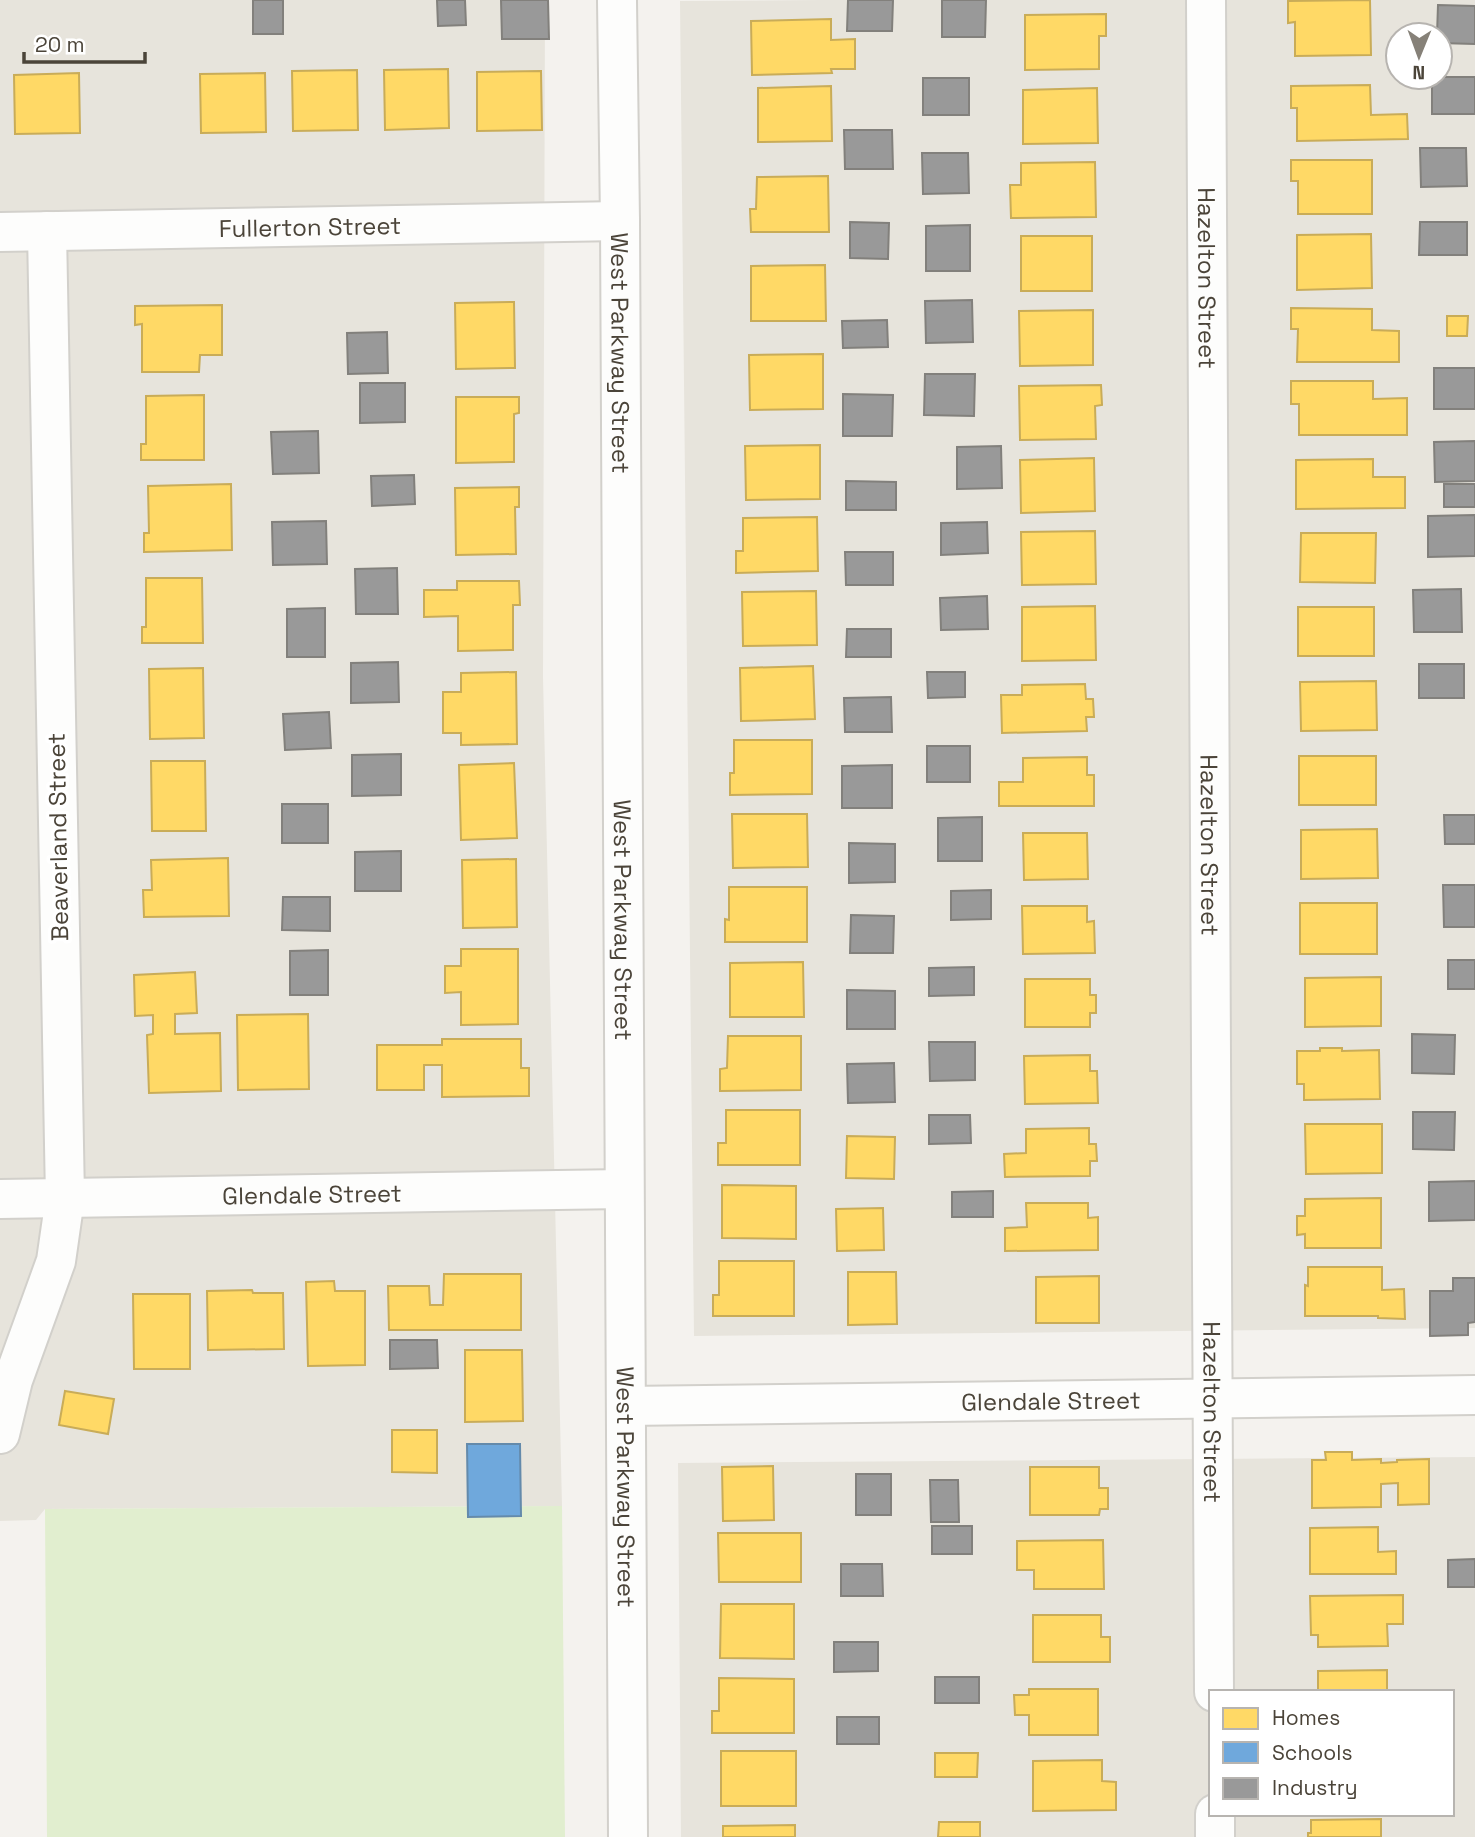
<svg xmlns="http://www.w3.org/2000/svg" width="1475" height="1837" font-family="'Space Grotesk',sans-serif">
  <rect width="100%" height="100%" fill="#f4f2ee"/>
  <g fill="#e7e4dc" fill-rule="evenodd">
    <path d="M0,0h545l-2,677 19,829 -517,3 -9,11 -36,1z"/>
    <path d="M821,0h654v1328l-781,8 -14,-1335zM1398,35h42v42h-42z"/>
    <path d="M1475,1457v380h-794l-3,-374zM1211,1692h241v122h-241z"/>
  </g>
  <path fill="#e1eecf" d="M562,1506l3,331h-518l-2,-328z"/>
  <g fill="#ffd966" stroke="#c9ac58" stroke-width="2">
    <path d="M1370,0l1,55 -76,1v-34l-7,1v-22z"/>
    <path d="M1106,14v22h-7v33l-74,1v-55z"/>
    <path d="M831,19v21l24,-1v30h-24l1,4 -80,2 -1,-54z"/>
    <path d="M448,69l1,59 -64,2 -1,-60z"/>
    <path d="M357,70l1,60 -65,1 -1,-60z"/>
    <path d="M541,71l1,59 -65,1v-59z"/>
    <path d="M79,73l1,60 -65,1 -1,-59z"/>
    <path d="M265,73l1,59 -65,1 -1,-59z"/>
    <path d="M1370,85l1,30 36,-1 1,25 -111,2v-33h-6v-22z"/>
    <path d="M831,86l1,55 -74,1v-54z"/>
    <path d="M1097,88l1,55 -75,1v-54z"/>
    <path d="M1291,160h81v54h-74v-33h-7z"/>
    <path d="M1095,162l1,55 -85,1 -1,-33h11v-22z"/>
    <path d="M828,176l1,56h-78l-1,-23h6l1,-32z"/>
    <path d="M1371,234l1,54 -75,2v-55z"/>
    <rect x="1021" y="236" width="71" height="55"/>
    <path d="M825,265l1,56h-75v-55z"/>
    <path d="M514,302l1,66 -59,1 -1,-66z"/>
    <path d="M222,305v50h-22l-1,17h-57v-48l-7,1v-19z"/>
    <path d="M1291,308l81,1v21l27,1v31h-102l1,-33h-7z"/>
    <path d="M1093,310v55l-73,1 -1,-55z"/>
    <path d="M1447,316h21l-1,20h-20z"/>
    <path d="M823,354v55l-73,1 -1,-55z"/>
    <path d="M1291,381h82v18l34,-1v37h-108v-31h-8z"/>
    <path d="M1101,385l1,20 -7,1 1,33 -76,1 -1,-54z"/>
    <path d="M204,395v65h-63v-16h5v-48z"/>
    <path d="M456,397h63v16l-5,1v48l-58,1z"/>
    <path d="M820,445v54l-74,1 -1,-54z"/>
    <path d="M1094,458l1,53 -74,2 -1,-53z"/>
    <path d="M1373,459v18h32v31l-109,1v-49z"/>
    <path d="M231,484l1,66 -88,2v-19h5l-1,-47z"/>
    <path d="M519,487v20h-4l1,47 -60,1 -1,-67z"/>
    <path d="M817,517l1,54 -82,2v-22h7v-33z"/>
    <path d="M1095,531l1,53 -74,1 -1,-53z"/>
    <path d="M1301,533h75l-1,50 -75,-1z"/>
    <path d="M146,578h56l1,65h-61v-16h4z"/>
    <path d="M457,581h62l1,24h-7v45l-55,1v-35l-34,1v-27h33z"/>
    <path d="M816,591l1,54 -74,1 -1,-54z"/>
    <path d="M1095,606l1,54 -74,1v-54z"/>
    <rect x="1298" y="607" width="76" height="49"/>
    <path d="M813,666l2,53 -74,2 -1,-53z"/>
    <path d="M203,668l1,70 -54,1 -1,-70z"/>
    <path d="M516,672l1,72 -56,1v-12h-18v-41h18v-19z"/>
    <path d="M1376,681l1,49 -76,1 -1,-49z"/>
    <path d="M1085,684l1,15h7l1,18h-8l1,14 -85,2 -1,-38h21v-10z"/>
    <path d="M734,740h78v54l-82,1v-22h4z"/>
    <rect x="1299" y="756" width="77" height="49"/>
    <path d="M1087,757v18h7v31h-95v-24h24v-24z"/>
    <path d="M151,761h54l1,70h-54z"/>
    <path d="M514,763l3,75 -56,2 -2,-75z"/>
    <path d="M732,814h75l1,53 -75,1z"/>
    <path d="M1377,829l1,49 -77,1v-49z"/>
    <path d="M1023,833h64l1,46 -64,1z"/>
    <path d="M228,858l1,58 -85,1 -1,-27h9l-1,-30z"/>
    <path d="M516,859l1,68 -54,1 -1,-68z"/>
    <path d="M729,887h78v55h-82v-23l4,1z"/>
    <rect x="1300" y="903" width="77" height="51"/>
    <path d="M1022,906h65v16l7,-1 1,32 -72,1z"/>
    <path d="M461,949h57v75l-57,1v-33l-16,1v-27h16z"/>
    <path d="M803,962l1,55h-74v-54z"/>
    <path d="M195,972l2,41 -22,1v20l45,-1 1,58 -72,2 -2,-58 6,-1v-19l-18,1 -1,-41z"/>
    <path d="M1381,977v49l-76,1v-49z"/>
    <path d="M1025,979h65v16h6v18h-6v14h-65z"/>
    <path d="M308,1014l1,75 -71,1 -1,-75z"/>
    <path d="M728,1036h73v54l-81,1v-22l7,-1z"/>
    <path d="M442,1039h79v29h8v28l-87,1v-32h-18v25h-47v-45h65z"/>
    <path d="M1320,1048h22v3l37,-1 1,49 -76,1v-16h-7v-33h23z"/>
    <path d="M1090,1055v16h7l1,32 -73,1 -1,-48z"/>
    <path d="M726,1110h74v55h-82v-22h8z"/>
    <path d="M1305,1124h77v49l-76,1z"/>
    <path d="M1089,1128v16h7l1,17h-7v15l-85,1 -1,-23 22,-1v-24z"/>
    <path d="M847,1136l48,1 -1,42 -48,-1z"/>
    <path d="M722,1185l74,1v53l-74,-1z"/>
    <path d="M1381,1198v50h-76v-14l-8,1v-19h8v-17z"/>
    <path d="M1026,1203h62v15l10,-1v33l-93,1v-23l22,-1z"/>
    <path d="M883,1208l1,42 -47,1 -1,-42z"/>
    <path d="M719,1261h75v55h-81v-21h6z"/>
    <path d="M1308,1267h74v23l22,-1 1,30 -27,-1v-2h-73v-31l3,1z"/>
    <path d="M848,1272h48l1,52 -49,1z"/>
    <path d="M444,1274h77v56h-132l-1,-44h41l1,19h13z"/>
    <path d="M1099,1276v47h-63v-46z"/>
    <path d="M334,1281l1,10h30v74l-57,1 -2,-84z"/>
    <path d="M252,1290l1,3h30l1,56 -76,1 -1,-59z"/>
    <path d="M133,1294h57v75h-56z"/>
    <path d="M465,1350h57l1,71 -58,1z"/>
    <path d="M65,1391l49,8 -6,35 -49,-9z"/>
    <path d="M392,1430h45v43l-45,-1z"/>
    <path d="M1325,1452h27v8l29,-1v4l16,-1v-2l32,-1v45l-31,1v-22l-17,1v23l-69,1v-48h14z"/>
    <path d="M773,1466l1,54 -51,1 -1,-54z"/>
    <path d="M1030,1467h69v21h9v21h-8l-1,6h-69z"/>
    <path d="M1378,1527v25l18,-1v23h-86v-46z"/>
    <path d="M718,1533h83v49h-82z"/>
    <path d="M1103,1540l1,49h-70v-19h-17v-29z"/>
    <path d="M1403,1595v29h-16l1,22 -70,1v-12h-7l-1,-39z"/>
    <path d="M721,1604h73v55l-74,-1z"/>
    <path d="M1033,1615h68v22h9v25h-77z"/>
    <path d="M1387,1670v22h-69v-21z"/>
    <path d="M719,1678l75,1v54h-82v-22h7z"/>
    <path d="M1029,1689h69v46h-69v-20h-14l-1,-20h15z"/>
    <rect x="721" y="1751" width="75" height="55"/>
    <path d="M935,1753h43l-1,24h-42z"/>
    <path d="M1102,1760v21l14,1v28l-83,1v-50z"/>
    <path d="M1381,1819v18h-73v-4h3v-13z"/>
    <path d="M939,1822h41v15h-42z"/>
    <path d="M795,1825v12h-72v-11z"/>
  </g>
  <path fill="#6fa8dc" stroke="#648aab" stroke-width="2" d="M467,1444h53l1,72 -53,1z"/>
  <g fill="#999" stroke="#82807c" stroke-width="2">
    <rect x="253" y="0" width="30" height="34"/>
    <path d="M437,0h28l1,25 -28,1z"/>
    <path d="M501,0h47l1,39h-47z"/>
    <path d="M848,0h45l-1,31h-45z"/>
    <path d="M942,0h44l-1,37h-43z"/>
    <path d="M1438,5l37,1v38l-35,-1v-8h-3z"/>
    <rect x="1432" y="77" width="43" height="37"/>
    <rect x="923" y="78" width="46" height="37"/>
    <path d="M844,130h48l1,39h-48z"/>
    <path d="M1420,148h46l1,38 -46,1z"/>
    <path d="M922,153h46l1,40 -46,1z"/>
    <path d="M850,222l39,1 -1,36 -38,-1z"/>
    <path d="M1420,222h47v33h-48z"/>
    <path d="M970,225v46h-44v-45z"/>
    <path d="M972,300l1,42 -47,1 -1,-42z"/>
    <path d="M887,320l1,27 -45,1 -1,-27z"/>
    <path d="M387,332l1,41 -40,1 -1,-41z"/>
    <rect x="1434" y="368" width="41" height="41"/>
    <path d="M925,374h50l-1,42 -50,-1z"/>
    <path d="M360,383h45v39l-45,1z"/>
    <path d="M843,394l50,1 -1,41h-49z"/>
    <path d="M318,431l1,42 -46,1 -2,-42z"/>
    <path d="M1475,441v40l-40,1 -1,-40z"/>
    <path d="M1001,446l1,42 -45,1v-42z"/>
    <path d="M414,475l1,29 -43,2 -1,-30z"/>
    <path d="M846,481l50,1v28h-50z"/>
    <rect x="1444" y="484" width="31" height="23"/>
    <path d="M1475,515v41l-47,1v-41z"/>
    <path d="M326,521l1,43 -54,1 -1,-43z"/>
    <path d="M987,522l1,31 -47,2v-32z"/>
    <path d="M845,552h48v33h-47z"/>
    <path d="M397,568l1,46h-42l-1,-45z"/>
    <path d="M1461,589l1,43h-48l-1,-42z"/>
    <path d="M987,596l1,33 -47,1 -1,-32z"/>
    <path d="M325,608v49h-38v-48z"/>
    <path d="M847,629h44v28h-45z"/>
    <path d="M398,662l1,40 -48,1v-40z"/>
    <rect x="1419" y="664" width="45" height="34"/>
    <path d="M927,672h38v25l-37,1z"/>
    <path d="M891,697l1,35h-47l-1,-34z"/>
    <path d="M329,712l2,36 -46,2 -2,-36z"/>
    <rect x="927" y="746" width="43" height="36"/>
    <path d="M401,754v41l-49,1v-41z"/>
    <path d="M892,765v43h-50v-42z"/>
    <rect x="282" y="804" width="46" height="39"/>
    <path d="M1444,815h31v29h-30z"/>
    <path d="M982,817v44h-44v-43z"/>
    <path d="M849,843l46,1v38l-46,1z"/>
    <path d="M401,851v40h-46v-39z"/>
    <path d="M1443,885h32v42h-31z"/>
    <path d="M991,890v29l-40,1v-29z"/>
    <path d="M283,897h47v34l-48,-1z"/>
    <path d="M851,915l43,1 -1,37h-43z"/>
    <path d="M328,950v45h-38v-44z"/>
    <rect x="1448" y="960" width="27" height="29"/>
    <path d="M974,967v28l-45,1v-28z"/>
    <path d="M847,990l48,1v38h-48z"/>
    <path d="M1412,1034l43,1 -1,39 -42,-1z"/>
    <path d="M929,1042h46v38l-45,1z"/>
    <path d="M894,1063l1,39 -47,1 -1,-39z"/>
    <path d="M1413,1112h42l-1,38 -41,-1z"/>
    <path d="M929,1115h41l1,28 -42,1z"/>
    <path d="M1475,1181v39l-46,1v-39z"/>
    <path d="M993,1191v26h-41v-25z"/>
    <path d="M1453,1278h22v44l-7,1v12l-38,1v-45h23z"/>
    <path d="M390,1340h47l1,28 -48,1z"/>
    <rect x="856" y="1474" width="35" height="41"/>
    <path d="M930,1480h28l1,42h-28z"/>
    <rect x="932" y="1526" width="40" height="28"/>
    <path d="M1475,1559v28h-27v-27z"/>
    <path d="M841,1564h41l1,32h-42z"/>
    <path d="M834,1642h44v29l-44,1z"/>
    <rect x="935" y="1677" width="44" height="26"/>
    <rect x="837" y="1717" width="42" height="27"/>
  </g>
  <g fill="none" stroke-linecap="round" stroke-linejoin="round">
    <g stroke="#d2d0cb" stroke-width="42">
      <g id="street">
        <path id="s1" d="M1206,0l8,1692"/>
        <path id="s2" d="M617,1l3,220 8,1616"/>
        <path id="s3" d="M0,232l620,-11"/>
        <path id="s4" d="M0,1199l624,-10"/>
        <path id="s5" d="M626,1406l849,-11"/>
        <path d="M0,1434l13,-54 43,-119 9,-63 -18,-967"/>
        <path d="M1215,1814v23"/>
      </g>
    </g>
    <use href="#street" stroke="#fdfdfc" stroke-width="38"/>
  </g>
  <g text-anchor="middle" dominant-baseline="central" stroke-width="7" stroke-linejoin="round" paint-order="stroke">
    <g font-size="24" fill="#4b4439" stroke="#fff">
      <text stroke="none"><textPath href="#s3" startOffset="310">Fullerton Street</textPath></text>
      <text stroke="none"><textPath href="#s1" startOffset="278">Hazelton Street</textPath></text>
      <text stroke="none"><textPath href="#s2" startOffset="352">West Parkway Street</textPath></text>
      <text transform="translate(58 837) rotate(-91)">Beaverland Street</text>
      <text stroke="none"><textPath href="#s1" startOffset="845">Hazelton Street</textPath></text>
      <text stroke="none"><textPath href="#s2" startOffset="919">West Parkway Street</textPath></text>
      <text stroke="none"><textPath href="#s4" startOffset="312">Glendale Street</textPath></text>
      <text stroke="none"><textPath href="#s5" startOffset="425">Glendale Street</textPath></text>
      <text stroke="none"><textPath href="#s1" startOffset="1412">Hazelton Street</textPath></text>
      <text stroke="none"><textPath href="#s2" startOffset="1486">West Parkway Street</textPath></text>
    </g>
  </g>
  <rect x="1209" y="1690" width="245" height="126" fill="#ffffff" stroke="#b7b4b0" stroke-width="2"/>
  <rect x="1223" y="1708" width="35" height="21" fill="#ffd966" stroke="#b7b4b0" stroke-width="2"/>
  <text x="1272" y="1725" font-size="21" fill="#4b4439">Homes</text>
  <rect x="1223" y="1742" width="35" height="21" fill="#6fa8dc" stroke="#b7b4b0" stroke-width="2"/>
  <text x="1272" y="1760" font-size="21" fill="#4b4439">Schools</text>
  <rect x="1223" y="1778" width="35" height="21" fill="#999999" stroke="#b7b4b0" stroke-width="2"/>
  <text x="1272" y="1795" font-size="21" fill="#4b4439">Industry</text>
  <g transform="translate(1419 56) rotate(181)"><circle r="33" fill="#ffffff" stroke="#b7b4b0" stroke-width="2"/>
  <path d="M0-5L12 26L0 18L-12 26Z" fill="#868178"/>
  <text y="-10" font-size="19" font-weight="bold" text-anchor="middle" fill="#4b4439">N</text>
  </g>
  <path d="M24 52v10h121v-10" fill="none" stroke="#4b4439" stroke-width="3.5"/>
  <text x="35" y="52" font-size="21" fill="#4b4439" stroke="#ffffff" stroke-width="5" paint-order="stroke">20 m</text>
</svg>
